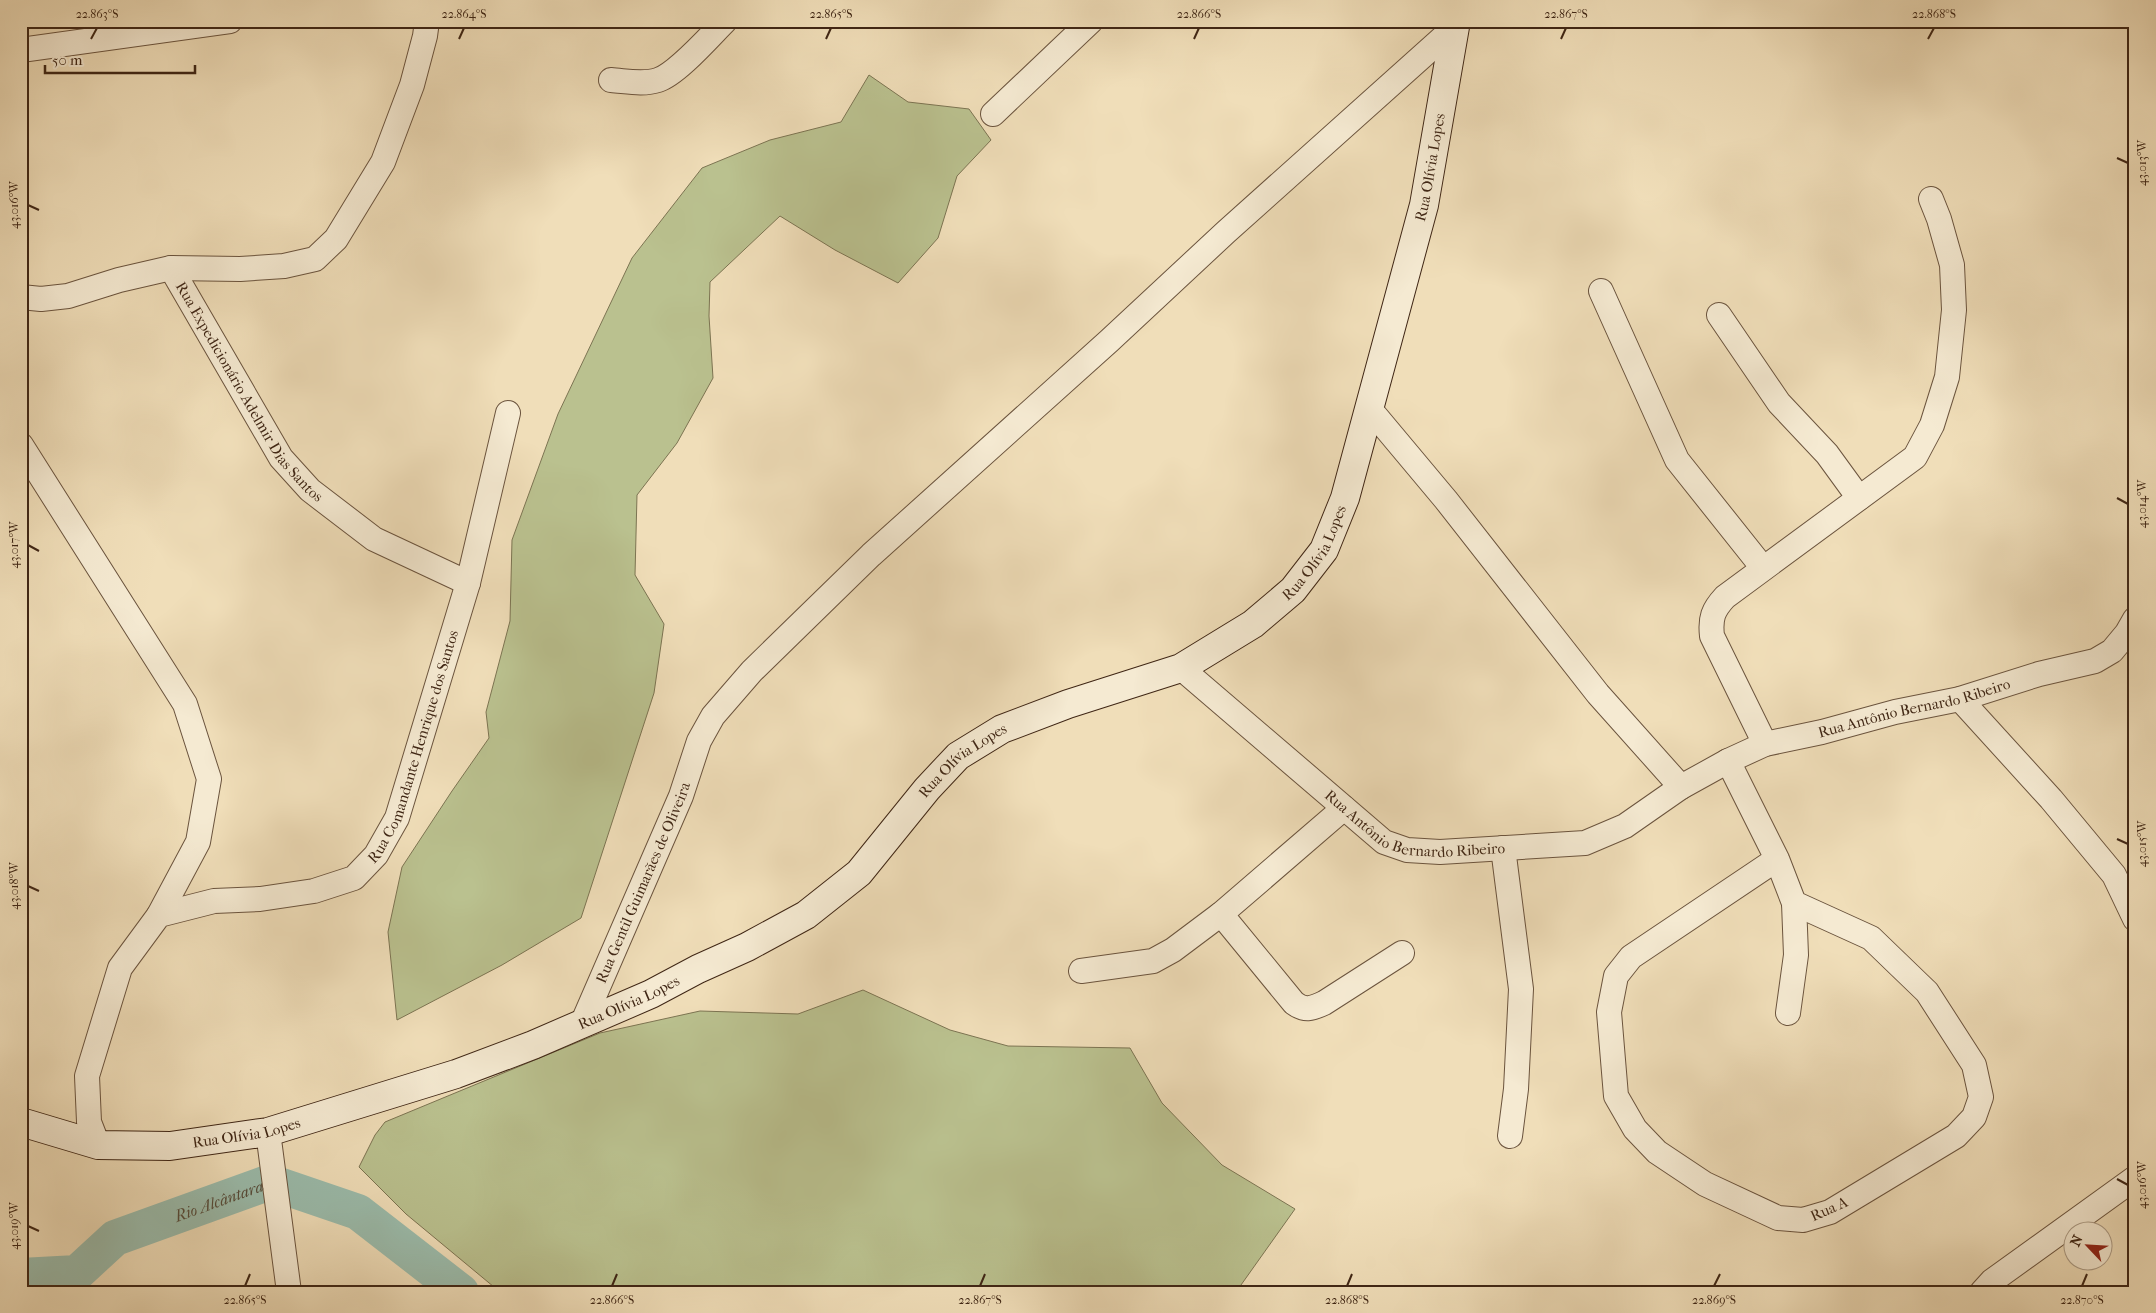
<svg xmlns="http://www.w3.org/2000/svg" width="2156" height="1313" font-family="'IM FELL French Canon',serif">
  <rect width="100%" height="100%" fill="#f0deb9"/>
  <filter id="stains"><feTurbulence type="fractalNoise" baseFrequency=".004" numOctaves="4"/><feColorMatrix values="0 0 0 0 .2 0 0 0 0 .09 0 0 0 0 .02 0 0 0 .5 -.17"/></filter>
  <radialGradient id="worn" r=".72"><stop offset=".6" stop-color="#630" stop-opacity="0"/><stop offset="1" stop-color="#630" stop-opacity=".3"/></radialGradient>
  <g fill="#bac18f" stroke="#7c7452">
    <path d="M869,75l39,27 61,7 22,31 -34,36 -19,62 -40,45 -63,-33 -55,-34 -70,66 -1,34 4,62 -36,65 -40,52 -2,80 29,49 -10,69 -73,225 -79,47 -105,55 -9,-88 14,-65 50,-76 37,-53 -3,-26 24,-91 2,-81 46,-126 74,-156 70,-90 68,-28 71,-18z"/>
    <path d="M863,990l87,40 58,16 122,2 32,55 60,62 73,44 -59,83h-736l-94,-78 -47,-47 16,-32 10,-13 215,-89 100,-22 98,3z"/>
  </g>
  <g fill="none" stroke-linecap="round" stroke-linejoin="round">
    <path stroke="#9bbcac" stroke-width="36" id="s1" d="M21,1276l56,-3 38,-35 155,-56 88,30 103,80"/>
    <g stroke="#6b543e" stroke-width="26">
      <g id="street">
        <path d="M21,50l209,-29"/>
        <path d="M611,80c15,1 32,5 47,0 19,-6 52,-44 67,-59"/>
        <path d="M993,114l98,-93"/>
        <path d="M171,268l69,1 44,-3 31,-7 21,-20 47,-77 29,-77 13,-49 2,-15"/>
        <path d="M1601,291l76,169 86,108"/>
        <path id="s2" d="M21,297l20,2 27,-3 51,-16 52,-12 110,190 29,32 64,49 94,44"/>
        <path d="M1719,315l60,88 48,51 32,44"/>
        <path id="s3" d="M1369,408l77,92 152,194 83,93 47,-26 37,-17 57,-12 73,-20 65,-13 79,-25 56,-13 17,-10 15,-18 8,-14"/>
        <path d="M21,445l164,259 24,75 -11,63 -39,73"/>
        <path id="s4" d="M1181,668l203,174 23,8 33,2 145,-9 40,-17 56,-39"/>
        <path d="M1960,699l91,100 63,76 21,44"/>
        <path d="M1765,744l-53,-108c-2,-18 1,-26 13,-39l190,-140 17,-32 15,-48 7,-67 -2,-45 -13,-46 -8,-20"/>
        <path d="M1728,761l49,98 17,44 77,35 56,54 47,73 7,32 -7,20 -18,19 -126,76 -27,8 -25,-2 -73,-34 -48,-32 -22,-23 -19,-33 -7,-84 7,-36 15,-19 146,-98"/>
        <path d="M1503,848l18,141 -5,100 -6,47"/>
        <path d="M1221,914l73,89c11,8 17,6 30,0l78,-50"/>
        <path d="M1081,971l72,-10 20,-11 48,-36 123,-106"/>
        <path d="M1788,1013l8,-58 -2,-52"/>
        <path id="s5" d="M582,1024l99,-228 18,-55 14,-25 39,-45 119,-116 238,-214 117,-109 230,-206"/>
        <path d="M268,1132l21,160"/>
        <path id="s6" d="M98,1145l-9,-23 -2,-46 33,-108 39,-53 55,-14 46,-2 54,-8 40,-13 22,-23 21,-37 71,-235 40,-170"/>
        <path d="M1982,1292l10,-11 143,-103"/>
      </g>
    </g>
    <g stroke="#3f2615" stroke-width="30">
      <g id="secondary">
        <path id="s7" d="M21,1122l77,23 72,1 98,-14 188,-58 77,-29 118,-51 47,-25 49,-22 59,-32 53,-42 68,-84 31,-33 44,-27 66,-25 113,-36 72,-44 40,-34 31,-40 21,-52 79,-293 32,-184"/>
      </g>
    </g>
    <use href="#street" stroke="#f5ead2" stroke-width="24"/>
    <use href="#secondary" stroke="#f5ead2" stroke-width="28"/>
  </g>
  <path fill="none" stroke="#3f2615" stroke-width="2" d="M91,39l6,-11M459,39l5,-11M826,39l5,-11M1194,39l5,-11M1561,39l5,-11M1928,39l6,-11M2117,158l11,5M28,205l11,5M2117,498l11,6M28,545l11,6M2117,839l11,5M28,886l11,5M2117,1179l11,6M28,1226l11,5M245,1286l5,-12M612,1286l5,-12M980,1286l5,-12M1347,1286l5,-12M1714,1286l6,-12M2082,1286l5,-12"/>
  <g text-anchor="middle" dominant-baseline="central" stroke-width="4.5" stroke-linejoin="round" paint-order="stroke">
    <g font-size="15" fill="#3f2615" stroke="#f5ead2">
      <text stroke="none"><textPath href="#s7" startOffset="1880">Rua Olívia Lopes</textPath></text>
      <text stroke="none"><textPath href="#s2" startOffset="301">Rua Expedicionário Adelmir Dias Santos</textPath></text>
      <text stroke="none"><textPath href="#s7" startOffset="1475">Rua Olívia Lopes</textPath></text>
      <text stroke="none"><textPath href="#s3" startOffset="739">Rua Antônio Bernardo Ribeiro</textPath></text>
      <text stroke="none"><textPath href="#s6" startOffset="596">Rua Comandante Henrique dos Santos</textPath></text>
      <text stroke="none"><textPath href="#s7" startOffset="1055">Rua Olívia Lopes</textPath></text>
      <text stroke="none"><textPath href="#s4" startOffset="291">Rua Antônio Bernardo Ribeiro</textPath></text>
      <text stroke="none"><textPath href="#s5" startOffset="154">Rua Gentil Guimarães de Oliveira</textPath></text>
      <text stroke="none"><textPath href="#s7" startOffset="635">Rua Olívia Lopes</textPath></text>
      <text stroke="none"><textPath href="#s7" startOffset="230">Rua Olívia Lopes</textPath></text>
      <text transform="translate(1829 1209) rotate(-24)">Rua A</text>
    </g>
    <g font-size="16" font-style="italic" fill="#564c3b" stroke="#f5ead2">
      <text stroke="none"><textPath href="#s1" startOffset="218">Rio Alcântara</textPath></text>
    </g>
  </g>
  <rect width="2156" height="1313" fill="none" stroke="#f0deb9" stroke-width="55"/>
  <g transform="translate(2088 1246) rotate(295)"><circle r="24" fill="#f5ead2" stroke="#ac9c86"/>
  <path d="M0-4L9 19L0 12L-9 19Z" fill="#8f2418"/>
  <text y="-8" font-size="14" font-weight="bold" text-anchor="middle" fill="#3f2615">N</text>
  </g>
  <path d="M45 65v8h150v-8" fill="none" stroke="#3f2615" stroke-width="2.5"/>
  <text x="52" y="65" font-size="15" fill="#3f2615" stroke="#f5ead2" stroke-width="4" paint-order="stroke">50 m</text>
  <rect x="28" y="28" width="2100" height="1258" fill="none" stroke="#3f2615" stroke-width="2"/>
  <g font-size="12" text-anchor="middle" fill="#3f2615">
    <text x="97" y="18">22.863°S</text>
    <text x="464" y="18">22.864°S</text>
    <text x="831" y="18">22.865°S</text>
    <text x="1199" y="18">22.866°S</text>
    <text x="1566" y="18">22.867°S</text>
    <text x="1934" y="18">22.868°S</text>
    <text transform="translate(2142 163) rotate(-90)" y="4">43.013°W</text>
    <text transform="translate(14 205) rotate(-90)" y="4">43.016°W</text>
    <text transform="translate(2142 504) rotate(-90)" y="4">43.014°W</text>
    <text transform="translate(14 545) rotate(-90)" y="4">43.017°W</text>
    <text transform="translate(2142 844) rotate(-90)" y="4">43.015°W</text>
    <text transform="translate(14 886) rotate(-90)" y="4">43.018°W</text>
    <text transform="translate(2142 1185) rotate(-90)" y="4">43.016°W</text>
    <text transform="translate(14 1226) rotate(-90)" y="4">43.019°W</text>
    <text x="245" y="1304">22.865°S</text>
    <text x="612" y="1304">22.866°S</text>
    <text x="980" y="1304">22.867°S</text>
    <text x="1347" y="1304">22.868°S</text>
    <text x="1714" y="1304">22.869°S</text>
    <text x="2082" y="1304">22.870°S</text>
  </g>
  <rect width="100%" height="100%" filter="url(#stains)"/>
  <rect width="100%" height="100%" fill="url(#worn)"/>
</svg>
